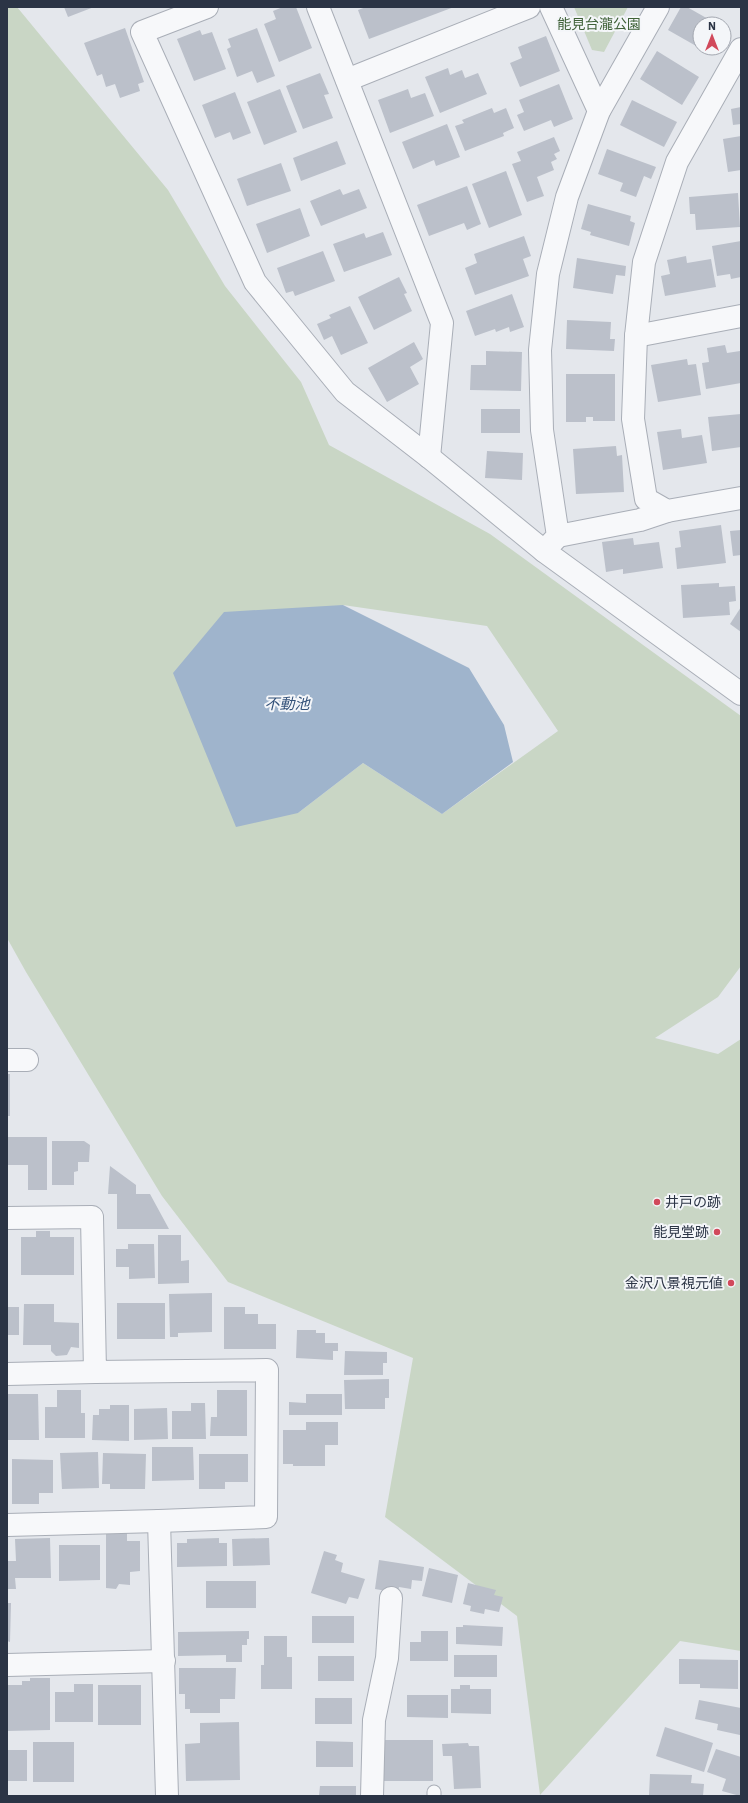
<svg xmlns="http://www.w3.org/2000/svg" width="748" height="1803" font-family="'IBM Plex Sans','Noto Sans JP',sans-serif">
  <rect width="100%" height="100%" fill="#e4e7ec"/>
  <g fill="#c9d6c5" fill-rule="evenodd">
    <path d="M7,7h10l151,183 57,96 76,96 28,63 161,89 251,182v250l-23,31 -63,41 63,16 23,-15v612l-61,-10 -140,154 -23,-179 -132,-99 28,-159 -185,-76 -66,-86 -136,-224 -19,-34zM343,605l144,21 71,105 -116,83 -79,-51 -65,50z"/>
    <path d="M574,7h54l-24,45 -12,-2z"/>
  </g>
  <path fill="#9fb4cc" d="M343,605l126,63 35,57 9,37 -71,52 -79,-51 -65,50 -62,14 -63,-154 51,-61z"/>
  <g fill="#bbc0ca">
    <path d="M64,7h30l-26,10z"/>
    <path d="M283,7h13l16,41 -33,14 -15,-38 12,-5 -3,-8z"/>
    <path d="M366,7h88l-85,32 -11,-29z"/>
    <path d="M681,7h6l30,17h-17v24h16l-4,7 -44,-25z"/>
    <path d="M125,28l19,54 -6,2 2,7 -20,7 -5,-14 -9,3 -4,-13 -5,2 -13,-33z"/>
    <path d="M257,28l18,48 -18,7 -5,-12 -15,6 -10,-28 4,-2 -3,-8z"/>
    <path d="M200,30l2,5 10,-3 14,37 -32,12 -17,-42z"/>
    <path d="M546,36l14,35 -40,16 -10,-24 12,-5 -4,-11z"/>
    <path d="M657,51l42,26 -17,28 -42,-26z"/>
    <path d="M448,68l2,7 12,-5 3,8 13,-5 9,21 -47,19 -15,-36z"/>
    <path d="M320,73l9,21 -5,1 9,23 -30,11 -17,-43z"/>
    <path d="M559,84l14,35 -19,8 -3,-7 -27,11 -7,-16 7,-3 -5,-12z"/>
    <path d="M280,89l17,43 -33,13 -17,-43z"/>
    <path d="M408,89l3,9 14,-5 9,23 -44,17 -12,-33z"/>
    <path d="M235,92l16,41 -18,7 -3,-8 -15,6 -13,-33z"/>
    <path d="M632,100l45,22 -13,25 -44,-22z"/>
    <path d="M741,107v17l-8,1 -2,-16z"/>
    <path d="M492,108l2,5 12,-5 8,20 -11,5 1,3 -39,15 -10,-25 9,-3 -2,-3z"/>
    <path d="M447,124l13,33 -24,9 -2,-6 -21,9 -11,-27z"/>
    <path d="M741,136v34l-13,2 -5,-33z"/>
    <path d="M554,137l6,14 -6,3 3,5 -6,3 3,8 -17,7 7,19 -17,6 -15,-38 9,-3 -4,-9z"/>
    <path d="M337,141l9,23 -45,17 -8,-23z"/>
    <path d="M607,149l49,18 -5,12 -7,-3 -8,21 -16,-6 3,-8 -25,-9z"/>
    <path d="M281,163l10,28 -44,15 -10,-27z"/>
    <path d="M506,171l16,44 -33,13 -17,-44z"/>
    <path d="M467,186l14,38 -14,6 -3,-7 -35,13 -12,-31z"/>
    <path d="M340,189l3,6 16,-6 8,19 -46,18 -11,-25z"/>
    <path d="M738,193l2,34 -44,3 -1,-16h-5l-1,-17z"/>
    <path d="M588,204l43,12 -1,5 5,2 -6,23 -39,-11 1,-3 -10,-3z"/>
    <path d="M300,208l10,28 -43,17 -11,-29z"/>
    <path d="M383,232l9,23 -48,17 -11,-28 31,-11 2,5z"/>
    <path d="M524,236l7,20 -8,3 6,17 -54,19 -10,-27 12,-5 -3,-9z"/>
    <path d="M741,241v36l-10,2 -1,-5 -13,2 -5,-30z"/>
    <path d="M323,251l12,30 -40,15 -2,-5 -7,2 -9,-25z"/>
    <path d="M686,256l1,7 24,-4 5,28 -51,9 -4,-20 9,-2 -3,-14z"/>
    <path d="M577,258l49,8 -1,10 -9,-1 -3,19 -40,-6z"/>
    <path d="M399,277l8,16 -3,1 8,17 -38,19 -16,-33z"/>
    <path d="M512,294l12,33 -14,5 -1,-5 -13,5 -1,-3 -20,7 -9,-25z"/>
    <path d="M350,306l18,37 -27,12 -9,-19 -8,4 -7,-16 14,-6 -2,-3z"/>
    <path d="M567,320l44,2 -1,17h5l-1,12 -48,-2z"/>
    <path d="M414,342l9,17 -13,8 9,17 -32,18 -19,-34z"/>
    <path d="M725,345l2,8 13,-2 1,32 -35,6 -4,-26 7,-1 -2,-14z"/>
    <path d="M486,351l36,1 -1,39 -51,-1 1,-25h15z"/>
    <path d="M687,359l1,6 8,-1 5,31 -43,7 -7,-37z"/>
    <path d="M566,374h49v47h-22v-4h-7v5h-20z"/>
    <rect x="481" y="409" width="39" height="24"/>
    <path d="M741,414v33l-29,4 -4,-34z"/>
    <path d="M681,429l1,9 20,-3 5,28 -44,7 -6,-38z"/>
    <path d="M616,446l1,10 5,-1 2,37 -48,2 -3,-45z"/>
    <path d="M487,451l36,2 -1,27 -37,-2z"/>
    <path d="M721,525l5,38 -49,6 -2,-21 6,-1 -2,-16z"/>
    <path d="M741,530v25l-8,1 -3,-25z"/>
    <path d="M633,538l1,7 25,-3 4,26 -40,6v-5l-17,3 -4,-30z"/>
    <path d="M719,583v4l16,-1 1,15 -7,1 1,13 -47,3 -2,-33z"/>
    <path d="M741,607v25l-11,-8z"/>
    <rect x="7" y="1074" width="3" height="42"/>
    <path d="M7,1137h40v53h-19v-25h-21z"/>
    <path d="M52,1141h32l6,4 -1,17h-11v9l-4,1v13h-22z"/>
    <path d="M110,1166l26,19v9h14l19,35h-52v-35h-9z"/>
    <path d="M36,1231h14v6h24v38h-53v-38h15z"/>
    <path d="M158,1235h23v26l8,-1v23l-31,1z"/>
    <path d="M128,1244h26l1,34 -26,1v-12h-13v-18h12z"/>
    <path d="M212,1293v39l-34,1v4h-8l-1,-43z"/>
    <rect x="117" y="1303" width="48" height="36"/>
    <path d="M24,1304h30v18l25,1v25l-8,-1 -4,8 -11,1 -5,-5v-6h-28z"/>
    <rect x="7" y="1307" width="12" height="28"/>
    <path d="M224,1307h21v7h13v10h18v25h-52z"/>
    <path d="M297,1330h19v3h9v10h13v8h-5v9l-37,-2z"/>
    <path d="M345,1351l42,1v11h-4v12h-39z"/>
    <path d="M389,1379v19h-4v11h-40l-1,-29z"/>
    <path d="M57,1390h24v23h4v25h-40v-31h12z"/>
    <path d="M217,1390h30v46h-37l1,-19h6z"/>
    <path d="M7,1394h31l1,46h-32z"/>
    <path d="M306,1394h36v21h-53v-13l17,1z"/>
    <path d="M191,1403h14l1,36h-34v-28h19z"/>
    <path d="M110,1405h19v36l-37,-1 1,-25h6v-6h11z"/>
    <path d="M167,1408l1,31 -34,1v-31z"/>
    <path d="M306,1422h32v23h-13v21h-32v-2h-10v-34h23z"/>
    <path d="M152,1447h41l1,33 -42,1z"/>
    <path d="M98,1452l1,36 -37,1 -2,-36z"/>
    <path d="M103,1453l43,1 -1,35h-35v-5h-8z"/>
    <path d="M199,1454h49v28h-23v7h-26z"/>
    <path d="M12,1459l41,1v33h-14v11h-27z"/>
    <path d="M106,1533h21v8h13v30l-10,1v13l-11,-1 -3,5 -10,-1z"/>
    <path d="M50,1538l1,40h-36l1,11h-9v-28h9l-1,-22z"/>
    <path d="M219,1538v5h8v23l-50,1v-24h10v-4z"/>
    <path d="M269,1538l1,27 -37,1 -1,-27z"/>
    <path d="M59,1545h41v35l-41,1z"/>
    <path d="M324,1551l13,4 -2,5 8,3 -2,9 24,7 -7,20 -9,-2 -3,7 -35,-11z"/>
    <path d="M379,1560l45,7 -2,14 -10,-1 -1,9 -12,-2 -1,6 -23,-4z"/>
    <path d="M429,1568l29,7 -6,28 -30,-7z"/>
    <rect x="206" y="1581" width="50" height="27"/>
    <path d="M468,1583l28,7 -2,5 9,2 -4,15 -14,-3 -1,5 -14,-3 1,-5 -8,-2z"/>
    <path d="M7,1603h4l-1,39 -3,-1z"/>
    <rect x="312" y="1616" width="42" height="27"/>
    <path d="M463,1625l40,2 -1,19 -46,-2v-17h7z"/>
    <path d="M249,1631v8h-2v6h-5v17h-16v-7l-48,1v-24z"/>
    <path d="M421,1631h27v30h-38v-19h11z"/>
    <path d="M264,1636h23v21h5v32h-31v-24h3z"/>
    <rect x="454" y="1655" width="43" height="22"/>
    <rect x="318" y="1656" width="36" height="25"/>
    <path d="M679,1659l59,1v29l-38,-1v-4h-21z"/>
    <path d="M179,1668h57l-1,31h-15v14h-30v-4h-5v-15h-6z"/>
    <path d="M30,1678h20v52l-43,1v-46h15v-4h8z"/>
    <path d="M74,1684h19v38h-38v-30h19z"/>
    <rect x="98" y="1685" width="43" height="40"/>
    <path d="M460,1685h10v4h21v25l-40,-1v-24h9z"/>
    <path d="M407,1695h41v23l-41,-1z"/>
    <rect x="315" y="1698" width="37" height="26"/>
    <path d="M699,1700l42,8 -1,27 -23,-5 1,-6 -23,-5z"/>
    <path d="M239,1722l1,58 -54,1 -1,-37 15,-1v-20z"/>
    <path d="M665,1727l48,16 -9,29 -48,-16z"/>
    <rect x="383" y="1740" width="50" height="41"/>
    <path d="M316,1741l37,1v25h-37z"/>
    <rect x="33" y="1742" width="41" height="40"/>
    <path d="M468,1743l1,3h10l2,42 -27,1 -2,-33h-9l-1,-12z"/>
    <path d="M716,1749l25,8 -1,39 -18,-5 4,-12 -19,-7z"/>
    <rect x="7" y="1750" width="20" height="31"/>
    <path d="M650,1774l42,1 -1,8 13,1 -1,12h-54z"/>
    <path d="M320,1786h36v10h-37z"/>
  </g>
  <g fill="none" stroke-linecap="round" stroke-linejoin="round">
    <g stroke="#a9aeb7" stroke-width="15">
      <path id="lane" d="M434,1792v4"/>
    </g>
    <g stroke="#a9aeb7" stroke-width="24">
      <g id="street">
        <path d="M207,7l-65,25 113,250 90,110 84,65 115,94 197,143"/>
        <path d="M318,7l124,316 -13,134"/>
        <path d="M551,7l48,104"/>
        <path d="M741,49l-64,113 -33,100 -8,74 -3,83 13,80 21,12 74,-13"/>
        <path d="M347,80l182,-73"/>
        <path d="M636,336l105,-20"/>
        <path d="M558,536l82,-16 27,-9"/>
        <path d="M544,551l14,-15 -16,-106 -2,-80 8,-76 19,-77 32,-86 59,-104"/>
        <path d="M7,1060h20"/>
        <path d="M7,1218l85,-1 3,155 172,-2 -1,147 -107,4 -152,4"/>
        <path d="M7,1374l88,-2"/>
        <path d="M159,1521l8,275"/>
        <path d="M7,1665l157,-4"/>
        <path d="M372,1796l2,-76 13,-62 4,-60"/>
      </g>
    </g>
    <use href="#lane" stroke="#f7f8fa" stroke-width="13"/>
    <use href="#street" stroke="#f7f8fa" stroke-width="22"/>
  </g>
  <g fill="#d1495b" stroke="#f4f6f9" stroke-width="1.5">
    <circle cx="657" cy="1202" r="4"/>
    <circle cx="717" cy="1232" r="4"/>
    <circle cx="731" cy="1283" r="4"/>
  </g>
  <g text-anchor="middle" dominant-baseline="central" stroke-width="4" stroke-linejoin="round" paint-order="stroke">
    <g font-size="14" fill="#3f6138" stroke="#f4f6f9">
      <text x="599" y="24">能見台瀧公園</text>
    </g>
    <g font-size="14" fill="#2b3445" stroke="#f4f6f9" text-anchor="end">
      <text x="665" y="1202" text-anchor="start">井戸の跡</text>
      <text x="709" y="1232">能見堂跡</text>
      <text x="723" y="1283">金沢八景視元値</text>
    </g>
    <g font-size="15" font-style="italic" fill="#34527a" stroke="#f4f6f9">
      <text x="287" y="703">不動池</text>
    </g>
  </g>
  <rect width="748" height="1803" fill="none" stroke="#2b3445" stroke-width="16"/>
  <g transform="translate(712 36)"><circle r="19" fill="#f4f6f9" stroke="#a4a8b1"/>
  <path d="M0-3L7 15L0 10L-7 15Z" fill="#d1495b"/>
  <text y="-6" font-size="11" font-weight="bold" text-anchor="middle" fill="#2b3445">N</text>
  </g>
</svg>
